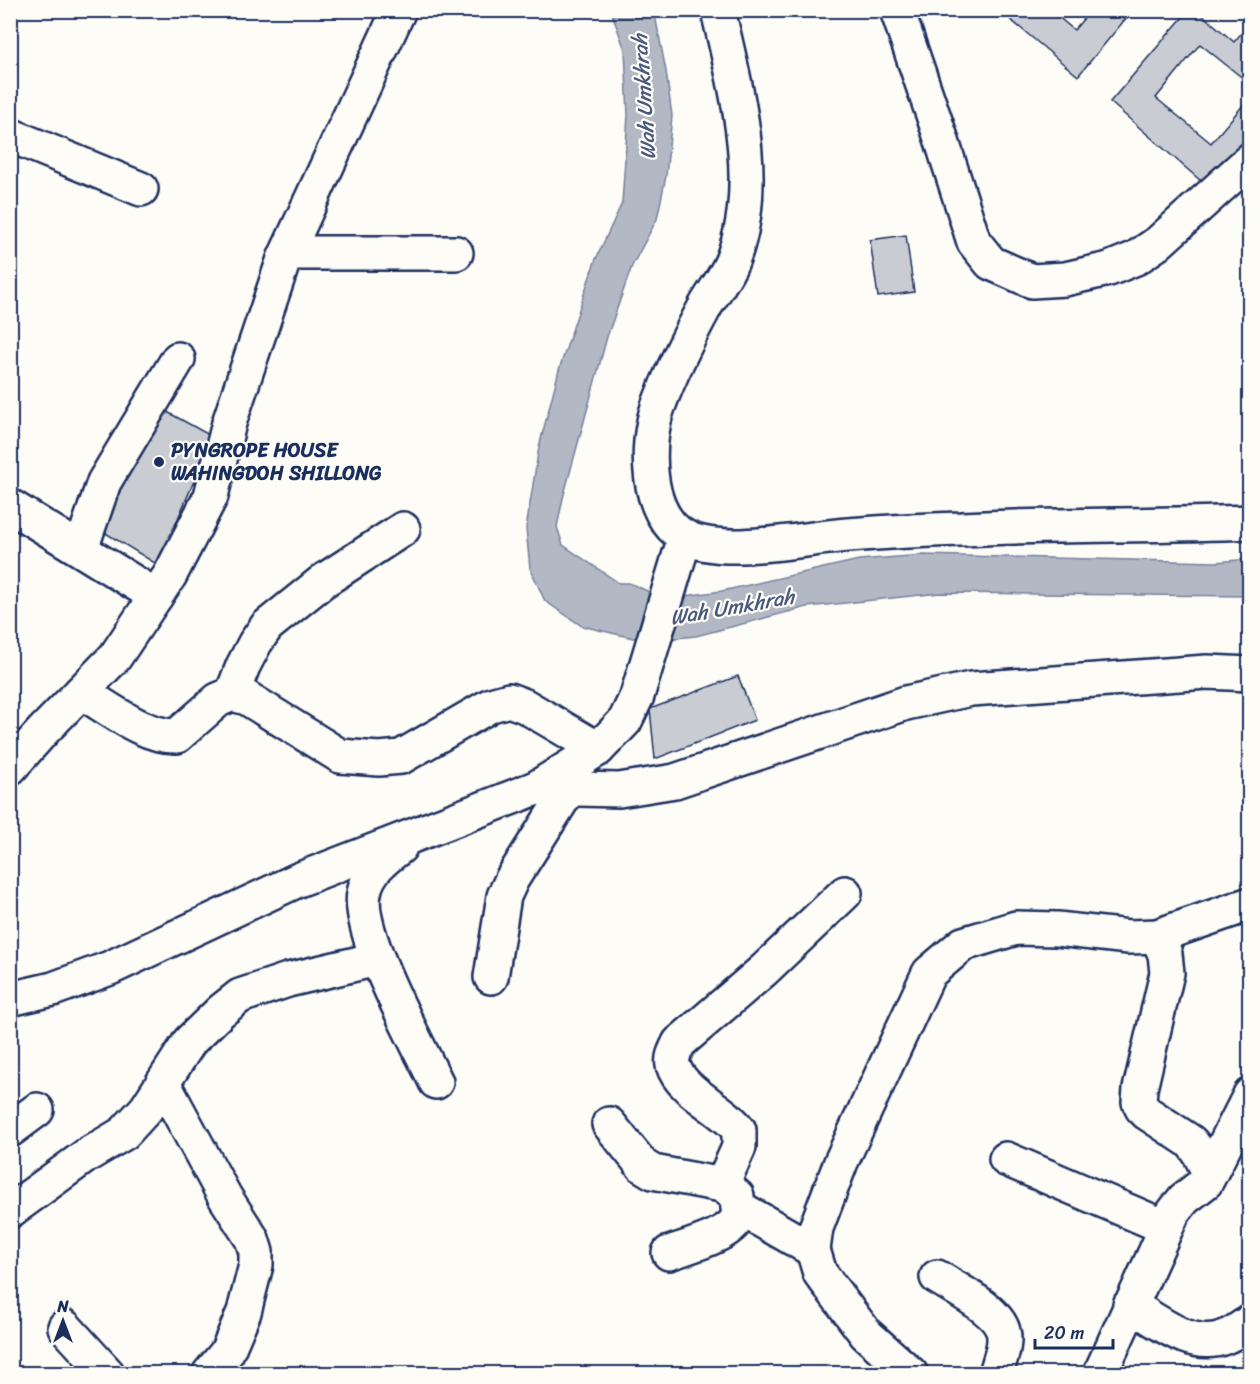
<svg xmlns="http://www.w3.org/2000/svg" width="1260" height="1384" font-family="Sriracha,sans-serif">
  <rect width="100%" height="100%" fill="#fdfcf7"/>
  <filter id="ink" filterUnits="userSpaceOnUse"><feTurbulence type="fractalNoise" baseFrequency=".0167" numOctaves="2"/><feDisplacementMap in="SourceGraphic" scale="12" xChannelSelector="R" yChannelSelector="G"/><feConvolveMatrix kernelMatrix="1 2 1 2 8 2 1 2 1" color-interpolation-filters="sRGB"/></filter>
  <g filter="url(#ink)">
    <path fill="#b3b8c5" stroke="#76819c" stroke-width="1.5" d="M654,10l12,61 6,45 -6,60 -9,43 -25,47 -25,71 -44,161 -6,29 6,18 56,38h10l30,13 18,1 45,-6 137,-31 64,-5 293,7 33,-3 1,37 -310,-3 -133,14 -111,29 -50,5 -64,-15 -37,-25 -15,-33 -4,-39 13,-82 20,-77 36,-109 27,-58 6,-88 -3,-65 -14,-39z"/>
    <g fill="#c9ccd3" stroke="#1b2f5e" stroke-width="1.5">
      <path d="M999,10h51l24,20 17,-20h42l-55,66z"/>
      <path d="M1189,10h8l37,32 16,-19v61l-50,-40 -44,54 55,45 39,-46v52l-41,39 -99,-86z"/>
      <path d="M906,235l8,57 -36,5 -8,-57z"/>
      <path d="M160,408l53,29 -55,128 -64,-39z"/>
      <path d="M738,676l17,44 -100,39 -5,-50z"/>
    </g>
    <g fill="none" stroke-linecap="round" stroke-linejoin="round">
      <g stroke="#1b2f5e" stroke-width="38">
        <g id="minor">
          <path d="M718,10c18,79 45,173 14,251 -6,15 -17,29 -26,44 -18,33 -35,67 -48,102 -13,37 -13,108 27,130 38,20 120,1 163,-2 37,-3 75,-5 113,-6 96,-5 192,-3 289,-7"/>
          <path d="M897,10l44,128 33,104 17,21 41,18 33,-2 44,-10 27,-11 22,-15 92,-83"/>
          <path d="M10,135l131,54"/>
          <path d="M287,253h169"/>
          <path d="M10,506l146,90"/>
          <path d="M81,549l23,-67 74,-123"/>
          <path d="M81,692c28,16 63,45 96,44l41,-36 14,-6 15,4 93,58 39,3 22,-2 90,-52 18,-5 16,6 73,43"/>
          <path d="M232,694l11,-28 12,-23 12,-17 56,-45 80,-52"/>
          <path d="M10,768l33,-37 72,-74 55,-82 41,-79 18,-73 55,-164 115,-249"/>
          <path d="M536,788l83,2 56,-9 231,-78 65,-14 236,-17 43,2"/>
          <path d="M400,847c-16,12 -33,25 -36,46 -8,40 53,149 72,189"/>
          <path d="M1157,936l8,18 2,19 -27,116 -1,13 3,6 5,5 44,29 7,9 12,23"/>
          <path d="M491,977l13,-81 8,-17 57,-90"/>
          <path d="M10,999l43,-10 57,-21 188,-88 238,-92 62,-39 27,-28 12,-25 48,-159"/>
          <path d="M163,1083l62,114 27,42 4,13v13l-12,47 -17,40 -18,22"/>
          <path d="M609,1124l34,42 10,6 69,13 15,11c0,6 2,13 1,19 -2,19 -52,32 -69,38"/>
          <path d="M10,1130l27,-20"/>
          <path d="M1006,1159l159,68"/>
          <path d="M722,1185l17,-38v-17c-16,-22 -58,-38 -66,-65 -2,-8 3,-15 6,-22l85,-73 81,-77"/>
          <path d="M738,1207l75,43"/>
          <path d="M10,1211l77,-56 37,-22 22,-24 44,-68 31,-30 19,-15 48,-16 89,-21"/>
          <path d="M937,1277c19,12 60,32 66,54 4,13 -4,30 -7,43"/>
          <path d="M1130,1305c28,16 62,46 95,32 9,-3 17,-10 25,-15"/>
          <path d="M65,1327l43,47"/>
          <path d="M911,1374l-45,-40 -46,-61 -7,-23 3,-22 25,-66 88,-189 34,-29 53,-16 41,1 72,8 28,-1 93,-32"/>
          <path d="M1100,1374l73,-161 11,-14 22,-17 44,-87"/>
        </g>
      </g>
      <use href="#minor" stroke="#fdfcf7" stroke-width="33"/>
    </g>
  </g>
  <circle fill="#1b2f5e" stroke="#fdfcf7" stroke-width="2" cx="159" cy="462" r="6"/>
  <g text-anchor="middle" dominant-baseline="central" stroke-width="4.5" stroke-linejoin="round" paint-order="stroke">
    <g font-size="20" font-weight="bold" fill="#1b2f5e" stroke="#fdfcf7" text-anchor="start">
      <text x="171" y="450">PYNGROPE HOUSE<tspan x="171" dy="23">WAHINGDOH SHILLONG</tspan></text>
    </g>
    <g font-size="21" font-style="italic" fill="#49587d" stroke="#fdfcf7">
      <text transform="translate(644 97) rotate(-94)">Wah Umkhrah</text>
      <text transform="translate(732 607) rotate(-10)">Wah Umkhrah</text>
    </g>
  </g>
  <rect width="1260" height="1384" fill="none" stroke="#fdfcf7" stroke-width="36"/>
  <rect x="18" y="18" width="1224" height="1348" fill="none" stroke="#1b2f5e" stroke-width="2" filter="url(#ink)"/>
  <g transform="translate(63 1321)" stroke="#fdfcf7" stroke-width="4.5" paint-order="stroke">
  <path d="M0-4.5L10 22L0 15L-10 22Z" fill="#1b2f5e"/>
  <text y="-9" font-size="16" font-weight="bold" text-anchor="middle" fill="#1b2f5e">N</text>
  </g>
  <path d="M1035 1339v9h78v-9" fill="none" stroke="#1b2f5e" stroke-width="3"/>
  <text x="1044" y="1339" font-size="18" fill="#1b2f5e" stroke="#fdfcf7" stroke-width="4.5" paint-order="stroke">20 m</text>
</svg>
